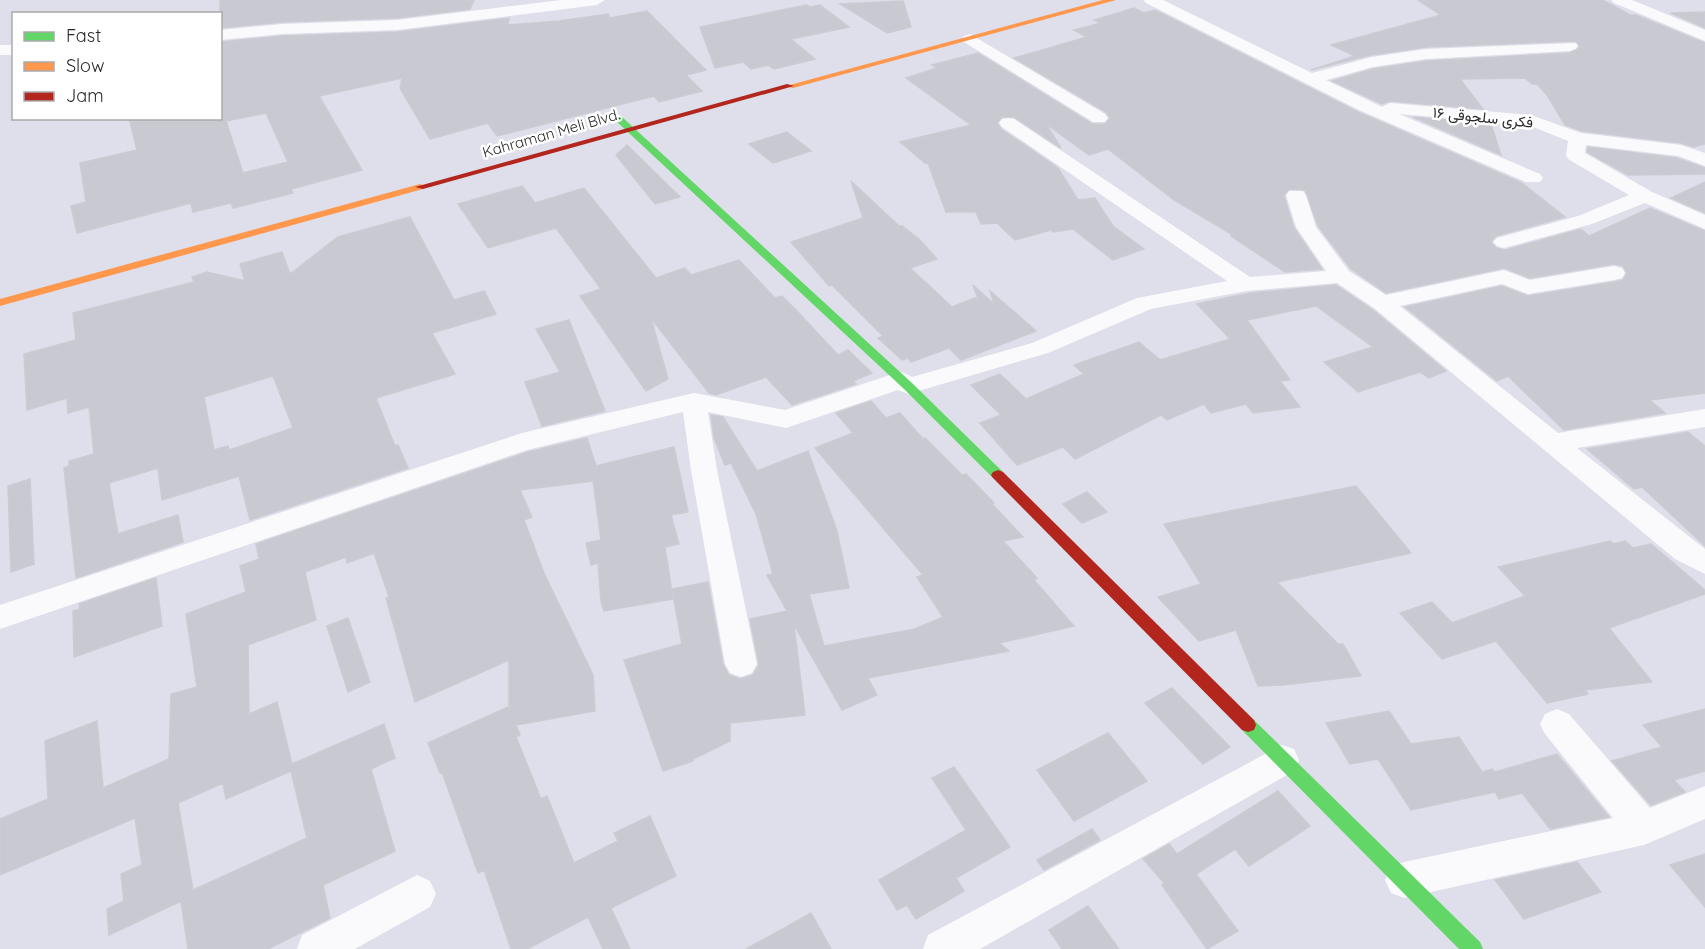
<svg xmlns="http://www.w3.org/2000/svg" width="1705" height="949" font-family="Quicksand,Vazirmatn,sans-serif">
  <rect width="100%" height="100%" fill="#dedfea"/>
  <g fill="#c9c9d1" stroke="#cbcbd4" stroke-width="1.5" fill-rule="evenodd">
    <path d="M220,0h254l-4,9 -73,9 -115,4 -62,6z"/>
    <path d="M1418,0h185l27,15h6l69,28v101l-11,3 -13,-4 -99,-12 -17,-6 -18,-30 -10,-11h-5l-7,-6 -65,1 23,30 -93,-8 -8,3 -50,-23 41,-12 53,-8 144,-8 10,-6 -4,-6 -150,6 -55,8 -60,15 44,-14 -24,-11 110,-30z"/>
    <path d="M903,1l8,26 -24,6 -47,-29z"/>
    <path d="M806,5l4,2 10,-2 29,22 -58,12 24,20 -41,10 -6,-4 -17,4 -8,-7 -28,6 -15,-41z"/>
    <path d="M1134,8l10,5 11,-3 203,102 164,71 43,34 -69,19 -5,6 5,6 9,2 76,-21 8,7 61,-28 55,23v162l-55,7 15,13 -101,17 -56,-54 -11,5 -92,-74 97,-21 26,10 86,-14 9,-2 4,-6 -4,-8 -9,-2 -84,14 -26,-10 -118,25 -35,-24 -33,-43 -13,-36 -16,-1 -5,7 10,32 28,41 -37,3 -54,-36 2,-1 -59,-35 -66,-51 -19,6 -43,-31 15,24 -47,-31h-12l-5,6 4,6 57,39 20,32 17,-2 18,28 31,23 -31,11 -40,-31 -20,3 -2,-2 -36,10 -18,-17 -16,1 -5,-12h-30l-18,-49h-3l-25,-21 71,-17 -65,-47 31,-10 -5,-3 46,-12 114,71h13l5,-6 -4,-6 -92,-54 73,-21 -13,-7 27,-7 -7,-3z"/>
    <path d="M647,11l59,59 -20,5 16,16 -43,11 -5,-6 -157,40 -9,-13 -58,16 -30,-51 2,-10 -83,18 43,74 -71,19 2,4 -60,15 -2,-5 -38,9 -2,-9 -114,30 -6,-27 15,-4 -6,-39 57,-13 -8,-32h91v-76l62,-6 115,-4 112,-14 -1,7 51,-4 49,-7 2,4zM266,113l22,49 -45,11 -17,-52z"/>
    <path d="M1705,12v16l-34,-15z"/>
    <path d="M1413,117l78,7 10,31z"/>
    <path d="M787,132l24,19 -38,12 -24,-19z"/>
    <path d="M627,145l53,52 -25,7 -39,-49z"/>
    <path d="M1588,147l89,11 28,10v6l-77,1 -41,-23z"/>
    <path d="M851,181l48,45h3l17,13 18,20 -27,9 42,39 23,-9 4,4 -6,-17 21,19 -4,-13 46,40 -75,29 -12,-12 -38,14 -3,-4 -6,2 -24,-22 5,-2 -51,-51 -3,1 -38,-44 72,-24z"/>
    <path d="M1705,182v31l-34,-15z"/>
    <path d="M522,186l13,17 49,-15 72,90 29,-10 6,7 48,-15 36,38 7,-2 14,14 42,45 10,-5 24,23 -19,8 3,3 -64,21 -26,-28 -50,18 -7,-2 -58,-75 17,61 -22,12 -66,-95 21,-7 -45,-61 -68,20 -30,-44z"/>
    <path d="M410,217l44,83 30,-9 12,23 -64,19 23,41 -79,24 19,48 3,-1 10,23 -158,52 -11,-44 -77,24 -4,-32 -49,15 9,51 60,-19 5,27 -107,36 -12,-110 5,-2v-5l25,-7 -5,-47 -21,6 -1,-15 -40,12 -3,-56 52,-14 -3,-27 121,-31 -2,-5 15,-5 38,9 -5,-17 42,-12 8,22 48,-37zM273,376l20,52 -64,22 -1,-4 -14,4 -10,-53z"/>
    <path d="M1336,285l37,25 73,61 -17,7 -9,-6 -62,20 -34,-30 49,-15 -57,-41 -69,14 43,60 -10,1 20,26 -47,6 -7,-9 -35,9 -7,-9 -37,16 -6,-5 -86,44 -12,-12 -46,18 -37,-42 21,-8 -30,-30 29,-11 26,25 58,-25 -10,-9 65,-23 21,18 70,-21 -33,-35 53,-11z"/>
    <path d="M569,320l36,91 -63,15 -17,-44 35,-10 -24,-43z"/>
    <path d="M871,401l15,17 14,-5 23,26 2,-1 37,37 4,-1 28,29 -2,1 31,33 -20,4 34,37 -3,2 40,46 -75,17 10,8 -141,27 9,17 -35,15 -48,-85 11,90 -75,8v18l-37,18v2l-30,10 -39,-111 58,-16 -10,-55 36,-7 15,82 6,11 11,4 13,-4 6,-10 -9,-46 37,-8 -20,-36 6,-1 -17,-60 -25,-51 -6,2 -11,-27 -3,-23 12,2 34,54 51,-20 29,80 12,57 -40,6 15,52 91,-17 28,-12 -26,-40 6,-2 -108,-127 38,-15 -17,-20z"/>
    <path d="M1688,432l17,14v100l-63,-59 -8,2 -47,-40z"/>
    <path d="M587,438l9,28 78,-19 14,65 -17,3 8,29 -14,3 8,52 -69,12 -3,-10 -3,-38 -7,2 -5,-22 15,-3 -8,-59 -73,9 12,27 -8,3 20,53 49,102 2,36 -79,14 4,10 -4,2 25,62 6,-3 27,67 44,-22 -4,-8 36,-17 26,60 -65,32 19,41h-27l-15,-32 -61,32h-16l-27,-79 -6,3 -36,-101 -2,1 -12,-30 80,-36 1,2v-49l-94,42 -29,-104 3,-1 -15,-44 -27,10 -1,-6 -41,15 11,48 -68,25 1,69 28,-12 15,62 92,-40 11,34 -24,11 24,82 -72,34 7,33 -62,31h-80l-7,-48 -72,34 -2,-26 17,-8 -3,-27 21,-9 -7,-47 -135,57v-56l48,-20 -3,-58 52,-20 6,67 66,-29 2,-65 26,-7 -11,-73 60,-22 -6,-26 19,-7 -3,-15 272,-92zM291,771l16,67 -114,52 -15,-87 45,-20 3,16z"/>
    <path d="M30,479l4,85 -23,8 -3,-86z"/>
    <path d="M1356,486l55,67 -134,29 61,62h5l18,32 -78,9 -25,1 -22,-56 -37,11 -41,-44 43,-13 -37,-60z"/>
    <path d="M1087,492l20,20 -25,11 -19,-19z"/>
    <path d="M1610,541l4,3 11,-3 8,7 18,-4 54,46v4l-96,34 43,54 -67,8 3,4 -41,9 -51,-62 -54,18 -42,-46 32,-11 20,21 73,-27 -27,-29z"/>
    <path d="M156,578l6,48 -88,31 -1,-46 7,-2 -1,-5z"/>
    <path d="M348,618l22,64 -22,10 -21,-66z"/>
    <path d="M1172,688l58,59 -27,17 -58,-61z"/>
    <path d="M1705,709v62l-31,9 11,12 -34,13 -39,-44 50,-14 -19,-22z"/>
    <path d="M1389,711l22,33 48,-7 23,35 10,-3 3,3 62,-18 52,63 -59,12 -28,-36 -23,6 -4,-7 -84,18 -33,-51 -28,5 -24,-41z"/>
    <path d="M1108,733l39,48 -73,40 -37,-51z"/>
    <path d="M954,767l56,80 -54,31 8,13 -48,28 -9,-14 -10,5 -18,-30 87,-50 -34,-52z"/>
    <path d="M1278,791l32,35 -61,40 -14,-17 -39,25 42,57 -31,18 -45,-64 2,-2 -21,-24 26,-15 8,10z"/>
    <path d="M1092,829l8,11 -56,30 -7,-10z"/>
    <path d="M1705,854v53l-35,-42z"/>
    <path d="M1577,862l24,30 -77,27 -29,-39z"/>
    <path d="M1088,906l31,43h-57l-13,-19z"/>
    <path d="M811,913l20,36h-85l33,-18z"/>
  </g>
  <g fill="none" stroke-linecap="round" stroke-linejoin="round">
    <g fill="#fafafc" fill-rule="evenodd">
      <path d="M561,0h44l-8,5 -200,25 -115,4 -62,6v-10l62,-6 115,-4z"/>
      <path d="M1143,0h20l149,73 60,-16 54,-8 150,-6 2,3 -2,3 -6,2 -144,8 -53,8 -47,13 56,27 8,-4 141,12 50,18 100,12 24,8v13l-27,-10 -92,-11 -1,8 67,39 53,23v14l-60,-26 -53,21 -88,24 -7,-2 -4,-4 4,-4 81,-22 51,-21 -61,-36 -2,-4 2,-14 -40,-16 -129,-11 141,60 3,4 -3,4h-14l-167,-72 -213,-107z"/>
      <path d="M1611,0h21l73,30v11l-91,-38z"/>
      <path d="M970,34l135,80 3,4 -3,4h-12l-129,-80 -2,-3 2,-3z"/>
      <rect x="0" y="45" width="14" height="10"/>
      <path d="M1008,118l6,1 236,158 76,-6 -30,-44 -10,-32 3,-4h14l3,4 10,32 33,44 37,24 118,-25 26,10 84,-14 8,2 3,5 -3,5 -8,2 -86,14 -26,-10 -102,22 158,127 147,-24v18l-128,21 128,101v25l-30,-15 -301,-251 -37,-25 -91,8 -95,18 -103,44 -140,41 -10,-4 -112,38 -78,-16 9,58 40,194 -5,9 -11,4 -11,-4 -5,-9 -34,-194 -8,-58 -156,38 -527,179v-24l522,-172 172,-40 91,17 108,-36 9,-2 10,5 120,-34 105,-45 90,-17 -225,-154 -3,-4 3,-4z"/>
      <path d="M1557,709l12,5 81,94 55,-22v33l-61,26 -240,53 -13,-5 -6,-13 6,-13 13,-5 209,-44 -68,-84 -5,-10 5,-10z"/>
      <path d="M1282,745l12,4 5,11 -5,11 -314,178h-57l5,-14z"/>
      <path d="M417,875l13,6 6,13 -6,13 -75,42h-58l5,-14z"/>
    </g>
    <g fill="#63d668" fill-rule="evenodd">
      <path d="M616,117h6l290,266 91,89 2,3 -2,3h-10l-89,-89 -288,-268z"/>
      <path d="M1248,718l6,2 226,222 3,7h-24l-217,-219 -2,-5 2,-5z"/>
    </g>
    <g fill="#ff974d" fill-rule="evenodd">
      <path d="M1103,0h13l-323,88 -7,-2z"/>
      <path d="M420,184l3,1v4l-423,117v-7z"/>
    </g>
    <g fill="#b3261e" fill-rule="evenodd">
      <path d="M787,84l7,2 -371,103 -8,-2z"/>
      <path d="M998,470l5,2 251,248 2,5 -2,5 -6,2 -6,-2 -249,-252 -2,-3 2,-3z"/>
    </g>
  </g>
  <g text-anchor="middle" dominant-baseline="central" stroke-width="5" stroke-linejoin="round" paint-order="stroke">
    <g font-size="15" fill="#2a2a2a" stroke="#fff">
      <text transform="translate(1483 117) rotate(6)">فکری سلجوقی ۱۶</text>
      <text transform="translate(551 133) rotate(-16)">Kahraman Meli Blvd.</text>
    </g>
  </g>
  <rect x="12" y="12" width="210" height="108" fill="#ffffff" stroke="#aaaaaa" stroke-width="1.5"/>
  <rect x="24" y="32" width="30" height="9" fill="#63d668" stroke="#aaaaaa" stroke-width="1.5"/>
  <text x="66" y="42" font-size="18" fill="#2a2a2a">Fast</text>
  <rect x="24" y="62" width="30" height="9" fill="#ff974d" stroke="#aaaaaa" stroke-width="1.5"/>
  <text x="66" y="72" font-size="18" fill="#2a2a2a">Slow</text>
  <rect x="24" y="92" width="30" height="9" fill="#b3261e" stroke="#aaaaaa" stroke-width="1.5"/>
  <text x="66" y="102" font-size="18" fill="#2a2a2a">Jam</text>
</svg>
